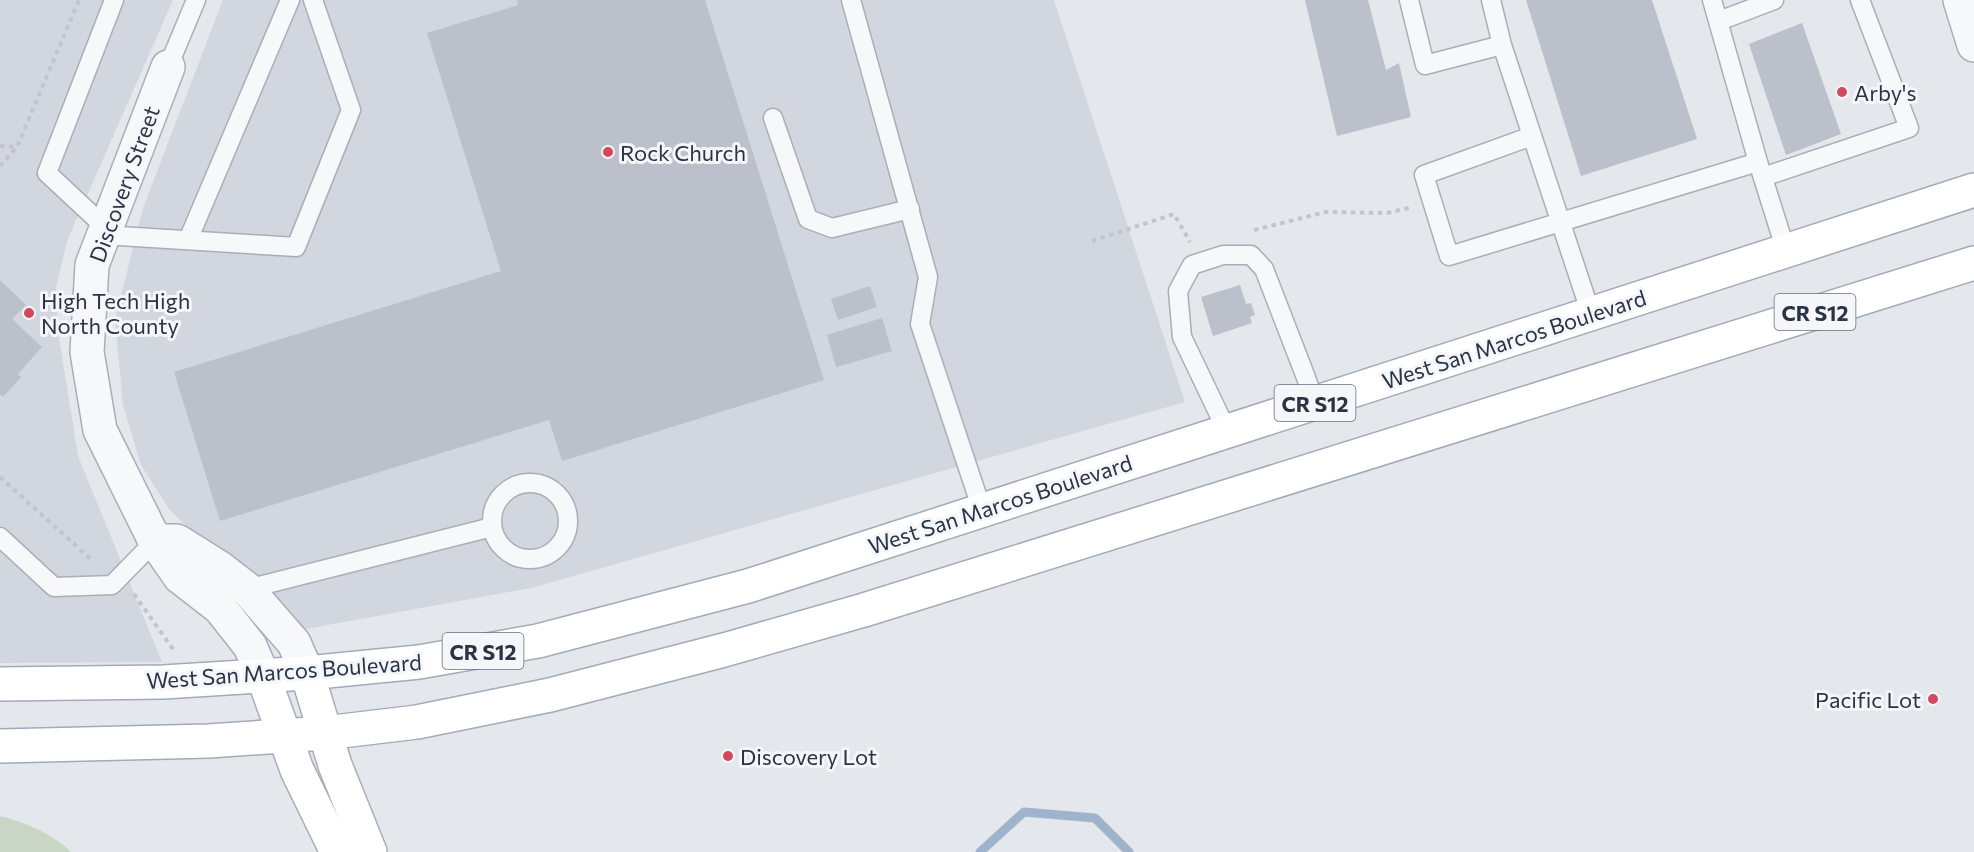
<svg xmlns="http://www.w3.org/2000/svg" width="1974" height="852" font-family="Commissioner,sans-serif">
  <rect width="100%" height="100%" fill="#e4e7ec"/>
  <g fill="#d2d6de">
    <path d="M0,0h173l-106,241 -11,47 3,50 19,118 84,206 -162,1z"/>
    <path d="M223,0h831l131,402 -654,186 -236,43 -126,-122 -28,-44 -18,-60 -8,-85 28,-112z"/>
  </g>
  <path fill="#c9d6c5" d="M0,816c25,6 53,18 71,36h-71z"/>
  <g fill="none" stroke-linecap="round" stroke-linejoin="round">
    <path stroke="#9fb4cc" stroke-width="9" d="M980,852l44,-40 71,6 34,34"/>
  </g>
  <g fill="#bbc0ca">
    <path d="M517,0h188l119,380 -262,81 -13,-41 -329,101 -46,-149 327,-101 -74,-238 91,-28z"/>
    <path d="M1305,0h63l18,70 13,-7 12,54 -74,19z"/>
    <path d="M1526,0h126l45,139 -116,37z"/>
    <path d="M1802,23l39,111 -55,21 -37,-111z"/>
    <path d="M0,280l26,25 -14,14 30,28 -24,27 3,3 -18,20 -3,-3z"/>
    <path d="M1240,285l6,19 5,-1 4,12 -5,2 2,6 -39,13 -12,-39z"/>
    <path d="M870,286l7,21 -39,13 -7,-21z"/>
    <path d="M882,318l10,33 -56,16 -9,-32z"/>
  </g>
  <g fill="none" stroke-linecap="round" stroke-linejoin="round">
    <g stroke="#a9aeb7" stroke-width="21">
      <g id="service">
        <path d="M851,0l77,277 -8,47 62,186"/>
        <path d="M1409,0l16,65 77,-20 89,269"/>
        <path d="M1491,0l11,45"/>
        <path d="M1712,0l46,162 28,89"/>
        <path d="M1719,21l55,-21"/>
        <path d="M168,67l28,-67"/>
        <path d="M773,118l35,101 24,9 78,-19"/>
        <path d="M1532,136l-108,39 25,81 309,-94"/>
        <path d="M1763,177l146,-49 -49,-128"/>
        <path d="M106,228l-59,-55 67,-173"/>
        <path d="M103,235l193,12 55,-137 -38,-110"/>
        <path d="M188,240l102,-240"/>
        <path d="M1227,431l-45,-94 -4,-46 14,-26 31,-10h28l13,14 41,106 10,28"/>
        <circle cx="530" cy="521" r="38"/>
        <path d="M0,537l54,50 58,-2 43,-44"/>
        <path d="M247,589l245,-62"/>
      </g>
    </g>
    <g stroke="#a9aeb7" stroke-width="36">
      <g id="minor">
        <path d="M168,67l-76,198 -5,87 13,78 55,111 25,36 40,31 30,38 13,30"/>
        <path d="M155,541h22l43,27 27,21 47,54 13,30"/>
      </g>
    </g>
    <g stroke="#a9aeb7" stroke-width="36">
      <path id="tertiary" d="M1960,0l14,45"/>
    </g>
    <g stroke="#a9aeb7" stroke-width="36">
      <g id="secondary">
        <path d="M307,673l28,92 35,87"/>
        <path d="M263,676l34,94 40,82"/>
      </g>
    </g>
    <g stroke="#a3abb8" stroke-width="36">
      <g id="primary">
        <path d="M0,684l163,-2 144,-9 112,-11 119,-21 210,-55 1226,-396"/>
        <path d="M0,746l209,-5 116,-8 92,-11 133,-27 174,-45 140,-40 1110,-347"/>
      </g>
    </g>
    <g stroke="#c2c5cb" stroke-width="4" stroke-dasharray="4.5 4.5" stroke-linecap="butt">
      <path d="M0,146l16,1"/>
      <path d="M0,166l17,-19 62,-147"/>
      <path d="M1254,230l72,-18 61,1 22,-5"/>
      <path d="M1092,241l82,-27 16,28"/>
      <path d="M0,477l93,84"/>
      <path d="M134,594l41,58"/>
    </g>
    <use href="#service" stroke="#f7f8fa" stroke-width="18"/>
    <use href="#minor" stroke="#f7f8fa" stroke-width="33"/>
    <use href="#tertiary" stroke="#f7f8fa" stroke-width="33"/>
    <use href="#secondary" stroke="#fff" stroke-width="33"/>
    <use href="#primary" stroke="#fff" stroke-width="33"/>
  </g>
  <g fill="#d1495b" stroke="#f4f6f9" stroke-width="2">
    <circle cx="1842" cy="92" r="6"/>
    <circle cx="608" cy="152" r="6"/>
    <circle cx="29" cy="313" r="6"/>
    <circle cx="1933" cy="699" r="6"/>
    <circle cx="728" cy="756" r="6"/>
  </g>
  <g text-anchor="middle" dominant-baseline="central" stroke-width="6" stroke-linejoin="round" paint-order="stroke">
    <g fill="#f4f6f9" stroke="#676e7b" stroke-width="1.5">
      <rect x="1774.5" y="294" width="81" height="36" rx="4.5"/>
      <rect x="1274.5" y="385" width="81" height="36" rx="4.5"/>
      <rect x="442.5" y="633" width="81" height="36" rx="4.5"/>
    </g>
    <g font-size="21" font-weight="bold" fill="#2b3445">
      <text x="1815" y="312">CR S12</text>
      <text x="1315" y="403">CR S12</text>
      <text x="483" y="651">CR S12</text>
    </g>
    <g font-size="22" fill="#2b3445" stroke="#f4f6f9" text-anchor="start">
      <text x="1854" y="92">Arby's</text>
      <text x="620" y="152">Rock Church</text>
      <text x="41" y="300">High Tech High<tspan x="41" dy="25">North County</tspan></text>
      <text x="1921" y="699" text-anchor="end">Pacific Lot</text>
      <text x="740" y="756">Discovery Lot</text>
    </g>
    <g font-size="22" fill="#2b3445" stroke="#f4f6f9">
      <text transform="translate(124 184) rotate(-70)">Discovery Street</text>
      <text transform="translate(1514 339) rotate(-18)">West San Marcos Boulevard</text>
      <text transform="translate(1000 504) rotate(-18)">West San Marcos Boulevard</text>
      <text transform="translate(284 671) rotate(-4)">West San Marcos Boulevard</text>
    </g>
  </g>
</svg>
